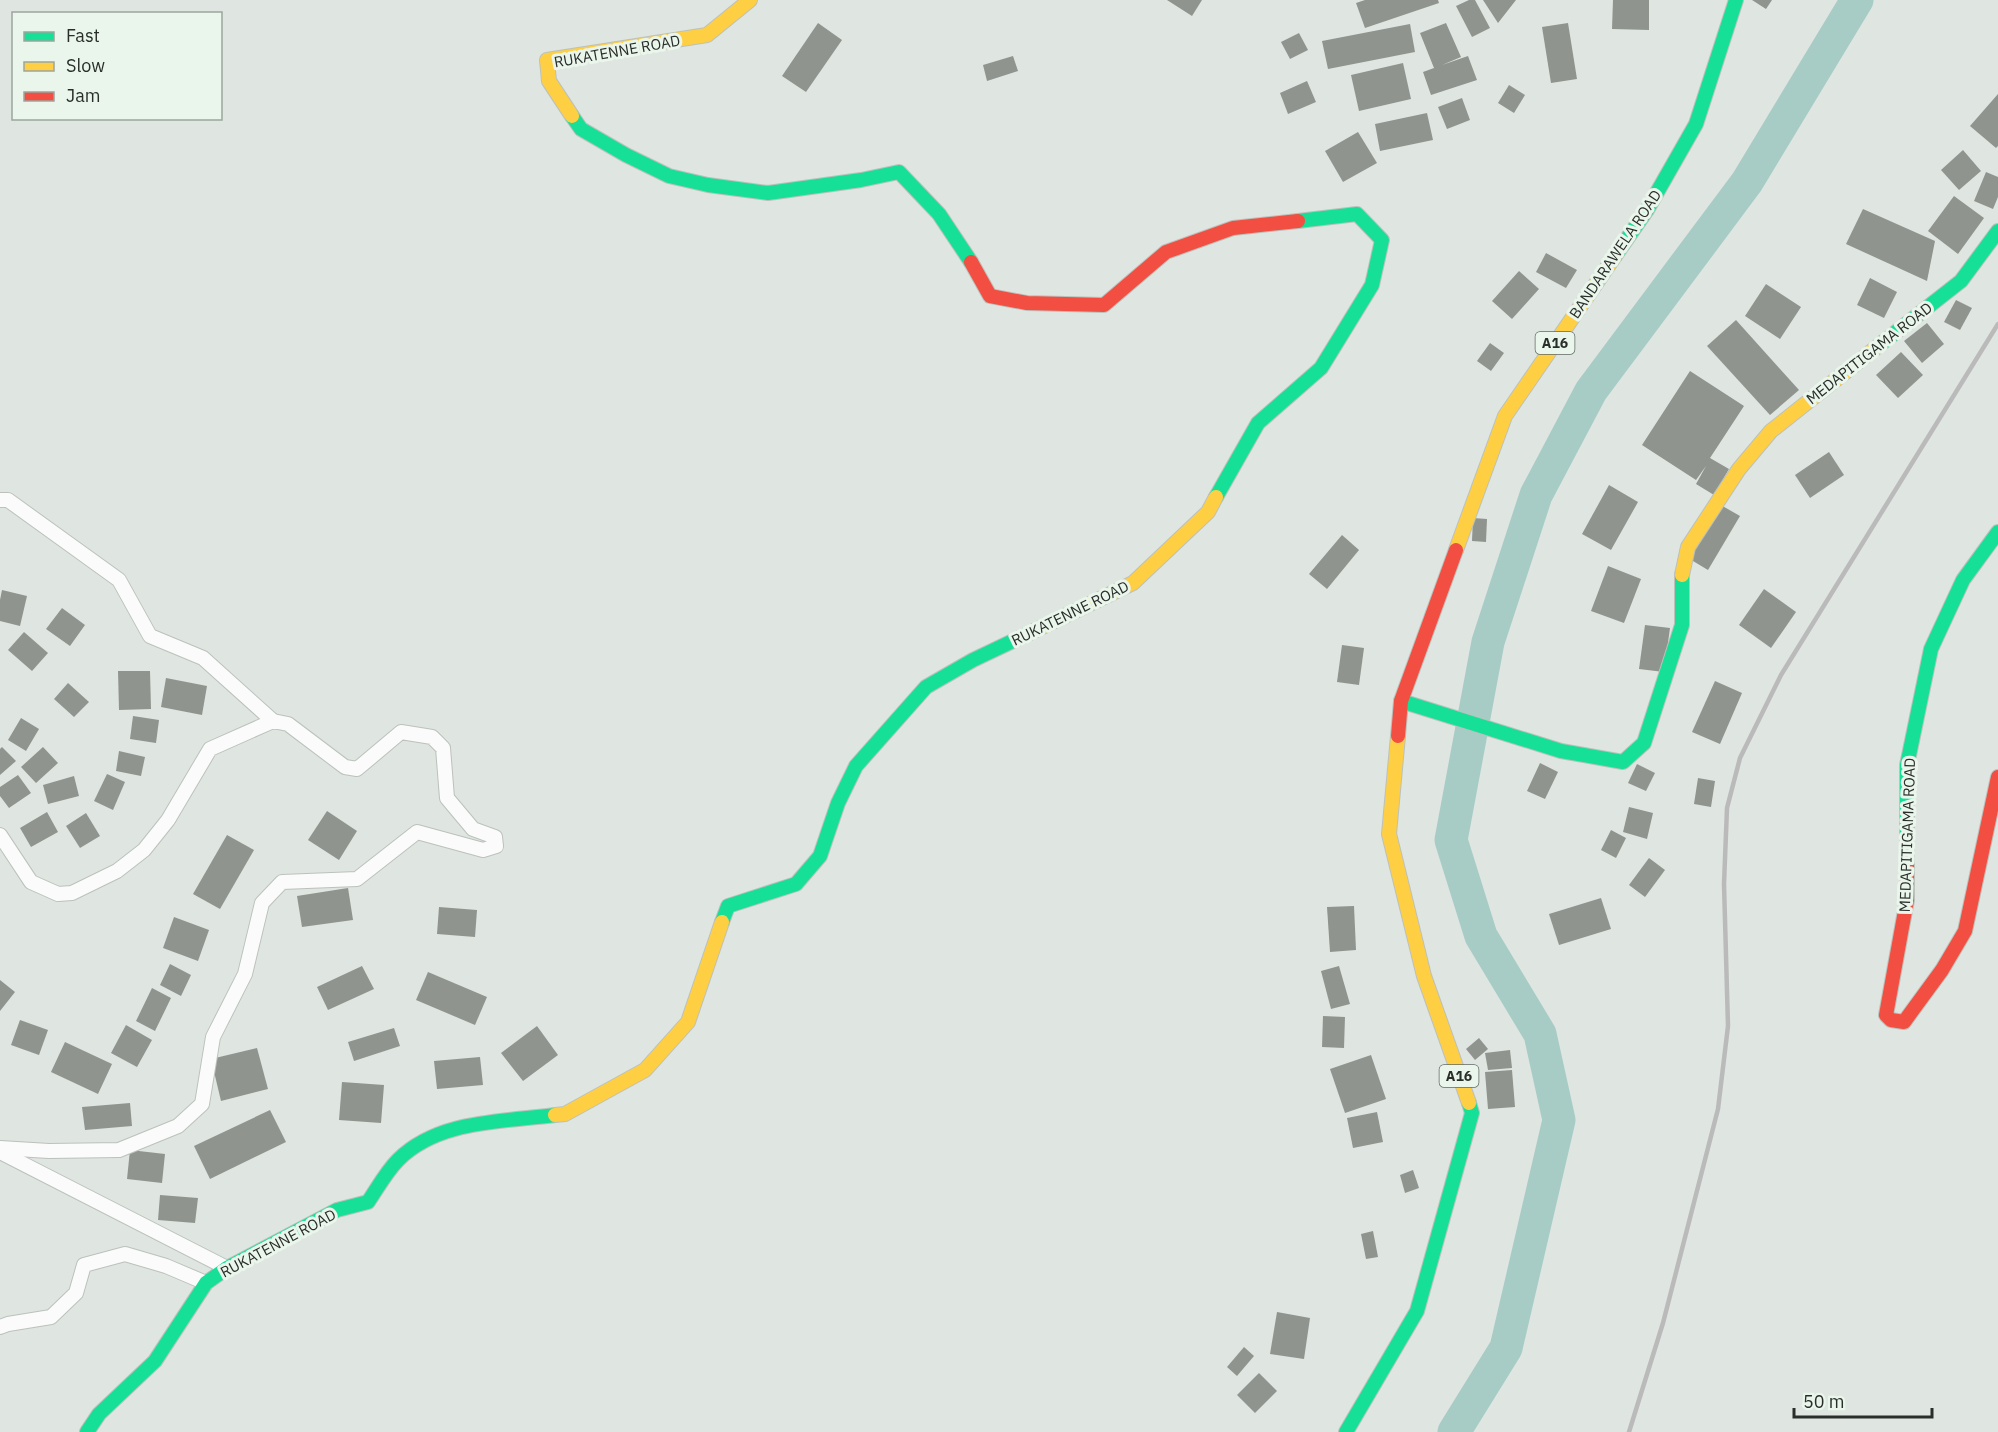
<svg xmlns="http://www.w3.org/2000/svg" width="1998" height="1432" font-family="'IBM Plex Sans',sans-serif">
  <rect width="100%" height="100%" fill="#dfe5e0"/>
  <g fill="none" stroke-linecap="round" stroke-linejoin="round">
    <path stroke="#a7ccc5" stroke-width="33" d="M1454,1432l52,-84 53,-228 -19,-86 -59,-98 -30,-96 37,-198 48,-147 55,-104 156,-209 110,-182"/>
  </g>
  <g fill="#90948f">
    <path d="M1167,0h35l-10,16z"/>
    <path d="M1365,0h73l1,3 -74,25 -9,-25z"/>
    <path d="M1469,0h6l15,28 -18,9 -16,-31z"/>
    <path d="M1483,0h33l-18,23z"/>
    <path d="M1613,0h36v30l-37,-1z"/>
    <path d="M1752,0h20l-6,9z"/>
    <path d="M818,23l24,17 -36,52 -24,-16z"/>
    <path d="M1446,23l15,34 -19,8 26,-9 9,24 -46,15 -8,-23 11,-4 -14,-35z"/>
    <path d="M1568,23l9,56 -26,4 -9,-56z"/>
    <path d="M1410,24l5,28 -87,17 -6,-28z"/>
    <path d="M1299,33l9,17 -18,9 -9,-17z"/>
    <path d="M1013,56l5,15 -31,10 -4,-16z"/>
    <path d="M1403,63l8,36 -52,12 -8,-36z"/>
    <path d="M1307,81l9,21 -28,12 -8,-21z"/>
    <path d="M1509,85l16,10 -11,18 -16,-10z"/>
    <path d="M1998,94v52l-2,2 -26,-22z"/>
    <path d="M1462,98l8,22 -23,9 -9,-22z"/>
    <path d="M1427,113l6,27 -53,11 -5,-27z"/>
    <path d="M1358,132l19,31 -34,19 -18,-31z"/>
    <path d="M1963,150l18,21 -22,19 -18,-20z"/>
    <path d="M1986,172l12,5v20l-5,12 -19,-8z"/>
    <path d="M1954,196l30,22 -26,36 -30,-23z"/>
    <path d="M1863,209l72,32 -8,40 -81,-37z"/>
    <path d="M1546,253l31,17 -11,18 -30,-16z"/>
    <path d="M1519,271l20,18 -27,30 -20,-18z"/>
    <path d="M1870,278l27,14 -13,26 -27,-13z"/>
    <path d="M1766,284l35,23 -21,32 -35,-23z"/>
    <path d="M1956,300l16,8 -12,22 -16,-8z"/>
    <path d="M1736,320l63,70 -29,25 -63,-69z"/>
    <path d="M1927,323l17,21 -22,19 -18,-22z"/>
    <path d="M1490,343l14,10 -13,18 -14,-10z"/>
    <path d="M1901,352l22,23 -25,23 -22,-23z"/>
    <path d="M1690,371l54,35 -34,52 19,11 -15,26 -18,-11 10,-18 -10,14 -54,-35z"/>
    <path d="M1829,452l15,23 -34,23 -15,-23z"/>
    <path d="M1609,485l29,17 -27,48 -29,-16z"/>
    <path d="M1719,504l21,12 -32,54 -20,-12z"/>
    <path d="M1473,518l14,1 -1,23 -14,-1z"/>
    <path d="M1342,535l17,15 -32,39 -18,-15z"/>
    <path d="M1608,566l33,13 -17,44 -33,-12z"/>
    <path d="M1764,589l32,23 -25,36 -32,-23z"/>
    <path d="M2,590l25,6 -7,30 -20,-5v-21z"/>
    <path d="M62,608l23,17 -15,21 -24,-17z"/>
    <path d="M1645,625l25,3 -6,44 -25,-3z"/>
    <path d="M24,632l24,21 -16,18 -24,-21z"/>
    <path d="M1342,645l22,3 -5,37 -22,-3z"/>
    <path d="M118,671h32l1,38 -32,1z"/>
    <path d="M166,678l41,8 -5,29 -41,-8z"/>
    <path d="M1715,681l27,12 -22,51 -28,-12z"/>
    <path d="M68,683l21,19 -15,15 -20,-18z"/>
    <path d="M133,716l26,4 -3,23 -26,-4z"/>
    <path d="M21,718l18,11 -13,22 -18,-11z"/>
    <path d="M2,747l14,14 -16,14v-26z"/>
    <path d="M43,747l15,16 -22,20 -15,-16z"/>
    <path d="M119,751l26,6 -4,19 -25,-5z"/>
    <path d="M1540,763l18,9 -13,27 -18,-8z"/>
    <path d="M1637,764l18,9 -9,18 -18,-8z"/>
    <path d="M107,774l18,8 -12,28 -19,-9z"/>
    <path d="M18,775l13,18 -22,15 -9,-12v-9z"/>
    <path d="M74,776l5,20 -31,8 -5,-19z"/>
    <path d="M1698,778l17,3 -4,26 -17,-3z"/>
    <path d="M1629,807l24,6 -6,26 -24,-7z"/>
    <path d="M327,811l30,20 -18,29 -31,-20z"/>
    <path d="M47,812l11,20 -27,15 -11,-19z"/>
    <path d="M86,813l14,23 -20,12 -14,-22z"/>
    <path d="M1611,830l15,8 -10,20 -15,-8z"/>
    <path d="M227,835l27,15 -34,59 -27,-15z"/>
    <path d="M1649,858l16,12 -20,27 -16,-12z"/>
    <path d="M348,888l5,32 -51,7 -5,-31z"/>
    <path d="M1601,898l10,31 -52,16 -10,-31z"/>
    <path d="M1354,906l2,44 -26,2 -3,-45z"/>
    <path d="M439,907l38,3 -2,27 -38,-3z"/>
    <path d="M174,917l35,13 -11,31 -35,-13z"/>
    <path d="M170,964l21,11 -10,21 -21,-11z"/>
    <path d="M362,966l12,23 -46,21 -11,-23z"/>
    <path d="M1339,966l11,38 -19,5 -10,-38z"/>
    <path d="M428,972l59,25 -12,28 -59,-25z"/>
    <path d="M0,980l15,12 -15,19z"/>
    <path d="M152,988l19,10 -16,33 -19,-10z"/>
    <path d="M1323,1016l22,1 -1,31 -22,-1z"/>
    <path d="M20,1020l28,10 -9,25 -28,-10z"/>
    <path d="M126,1025l26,15 -15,27 -26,-14z"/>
    <path d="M537,1026l21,29 -35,26 -22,-28z"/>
    <path d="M394,1028l6,18 -46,15 -6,-19z"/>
    <path d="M1479,1038l9,11 -13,11 -9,-11z"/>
    <path d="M65,1042l47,22 -14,30 -47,-22z"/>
    <path d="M257,1048l11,41 -47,12 -10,-42z"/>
    <path d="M1510,1050l2,18 -24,2 -3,-17z"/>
    <path d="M1371,1055l15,44 -41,14 -15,-44z"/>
    <path d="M480,1057l3,28 -46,4 -3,-28z"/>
    <path d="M1512,1070l3,37 -27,2 -3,-37z"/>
    <path d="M342,1082l42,3 -3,38 -42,-3z"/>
    <path d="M130,1103l2,23 -47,4 -3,-23z"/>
    <path d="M270,1110l16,32 -76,37 -16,-33z"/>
    <path d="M1377,1112l6,30 -30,6 -6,-30z"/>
    <path d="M130,1150l35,4 -3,29 -35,-4z"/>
    <path d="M1413,1170l6,18 -14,5 -5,-18z"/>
    <path d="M160,1195l38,3 -3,25 -37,-3z"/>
    <path d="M1373,1231l5,26 -12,2 -5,-25z"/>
    <path d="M1277,1312l33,6 -6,41 -34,-5z"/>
    <path d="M1244,1347l10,9 -17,20 -10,-9z"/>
    <path d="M1259,1373l18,18 -22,22 -18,-18z"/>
  </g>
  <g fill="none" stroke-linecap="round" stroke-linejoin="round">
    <g stroke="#bcc1bc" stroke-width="16">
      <g id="street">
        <path d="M0,500h8l111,80 31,56 53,22 70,63"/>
        <path d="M0,835l31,47 27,12 14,-1 45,-22 27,-21 24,-30 42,-71 63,-28 15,3 57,43 12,2 44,-37 31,5 11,11 4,50 26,31 22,8 1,9 -13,4 -66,-18 -60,47 -75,3 -20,21 -17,71 -32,63 -11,67 -24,22 -59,24 -70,1 -49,-3"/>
        <path d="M0,1152l227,116"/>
        <path d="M0,1327l8,-3 43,-7 25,-24 8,-28 41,-11 41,12 40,17"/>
      </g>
    </g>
    <g stroke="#bcc1bc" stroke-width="16">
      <g id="fast">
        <path d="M572,116l9,13 45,26 43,21 39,9 60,8 93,-13 38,-8 40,42 32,48"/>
        <path d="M1615,256l32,-46 49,-86 40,-124"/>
        <path d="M1882,343l79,-62 37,-50"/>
        <path d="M1216,497l42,-74 63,-55 51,-83 10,-45 -25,-26 -59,7"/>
        <path d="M1401,701l160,50 62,11 21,-19 38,-118v-50"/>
        <path d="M1907,840v-75l24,-116 32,-69 35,-48"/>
        <path d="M722,922l6,-16 68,-22 24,-28 18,-53 18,-37 70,-79 47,-27 65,-31"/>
        <path d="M87,1432l12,-18 56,-53 51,-78 21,-15 110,-58 31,-8c9,-13 18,-30 30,-42 40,-40 104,-38 157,-45"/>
        <path d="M1346,1432l71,-121 55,-198 -3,-10"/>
      </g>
    </g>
    <g stroke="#bcc1bc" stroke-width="16">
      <g id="slow">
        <path d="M572,116l-23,-35 -2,-21 160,-25 43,-35"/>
        <path d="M1456,550l49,-134 110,-160"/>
        <path d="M1682,575l6,-28 51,-78 32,-38 111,-88"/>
        <path d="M1038,629l95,-46 75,-71 8,-15"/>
        <path d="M1398,736l-9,98 35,142 45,127"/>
        <path d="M555,1115l10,-1 80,-44 43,-48 34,-100"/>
      </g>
    </g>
    <g stroke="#bcc1bc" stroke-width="16">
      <g id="jam">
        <path d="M971,262l19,34 37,7 77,2 62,-53 67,-24 65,-7"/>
        <path d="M1398,736l3,-35 55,-151"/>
        <path d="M1907,840v60l-21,115 5,5 13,2 38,-52 23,-39 33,-154"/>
      </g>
    </g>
    <use href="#street" stroke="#fafbfa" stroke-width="14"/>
    <use href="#fast" stroke="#16e098" stroke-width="14"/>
    <use href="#slow" stroke="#ffcf43" stroke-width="14"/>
    <use href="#jam" stroke="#f24e42" stroke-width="14"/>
    <path stroke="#bababa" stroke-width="4.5" d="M1629,1432l34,-109 55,-214 10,-83 -4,-142 3,-76 13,-50 41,-83 217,-351"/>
  </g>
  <g text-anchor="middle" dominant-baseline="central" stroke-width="6" stroke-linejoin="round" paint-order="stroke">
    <g fill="#eaf5eb" stroke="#646a64" stroke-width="1.5">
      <rect x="1535.5" y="332" width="39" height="22" rx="4.5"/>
      <rect x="1439.5" y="1065" width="39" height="22" rx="4.5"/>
    </g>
    <g font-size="14" font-weight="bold" fill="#2a2e2a">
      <text x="1555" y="343">A16</text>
      <text x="1459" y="1076">A16</text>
    </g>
    <g font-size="15" fill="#2a2e2a" stroke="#eaf5eb">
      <text transform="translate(617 51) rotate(-10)">RUKATENNE ROAD</text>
      <text transform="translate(1615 254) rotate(-56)">BANDARAWELA ROAD</text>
      <text transform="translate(1869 353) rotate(-38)">MEDAPITIGAMA ROAD</text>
      <text transform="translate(1070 613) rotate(-26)">RUKATENNE ROAD</text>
      <text transform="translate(1907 835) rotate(-88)">MEDAPITIGAMA ROAD</text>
      <text transform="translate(278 1243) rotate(-28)">RUKATENNE ROAD</text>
    </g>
  </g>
  <rect x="12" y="12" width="210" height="108" fill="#eaf5eb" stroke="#9da59e" stroke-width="1.5"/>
  <rect x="24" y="32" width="30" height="9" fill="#16e098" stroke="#9da59e" stroke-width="1.5"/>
  <text x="66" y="42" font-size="18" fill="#2a2e2a">Fast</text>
  <rect x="24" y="62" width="30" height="9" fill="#ffcf43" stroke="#9da59e" stroke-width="1.5"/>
  <text x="66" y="72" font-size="18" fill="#2a2e2a">Slow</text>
  <rect x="24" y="92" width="30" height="9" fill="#f24e42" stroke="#9da59e" stroke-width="1.5"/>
  <text x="66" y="102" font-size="18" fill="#2a2e2a">Jam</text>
  <path d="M1794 1408v9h138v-9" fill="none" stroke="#2a2e2a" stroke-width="3"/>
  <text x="1803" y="1408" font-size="18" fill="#2a2e2a" stroke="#eaf5eb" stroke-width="4.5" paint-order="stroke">50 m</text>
</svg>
